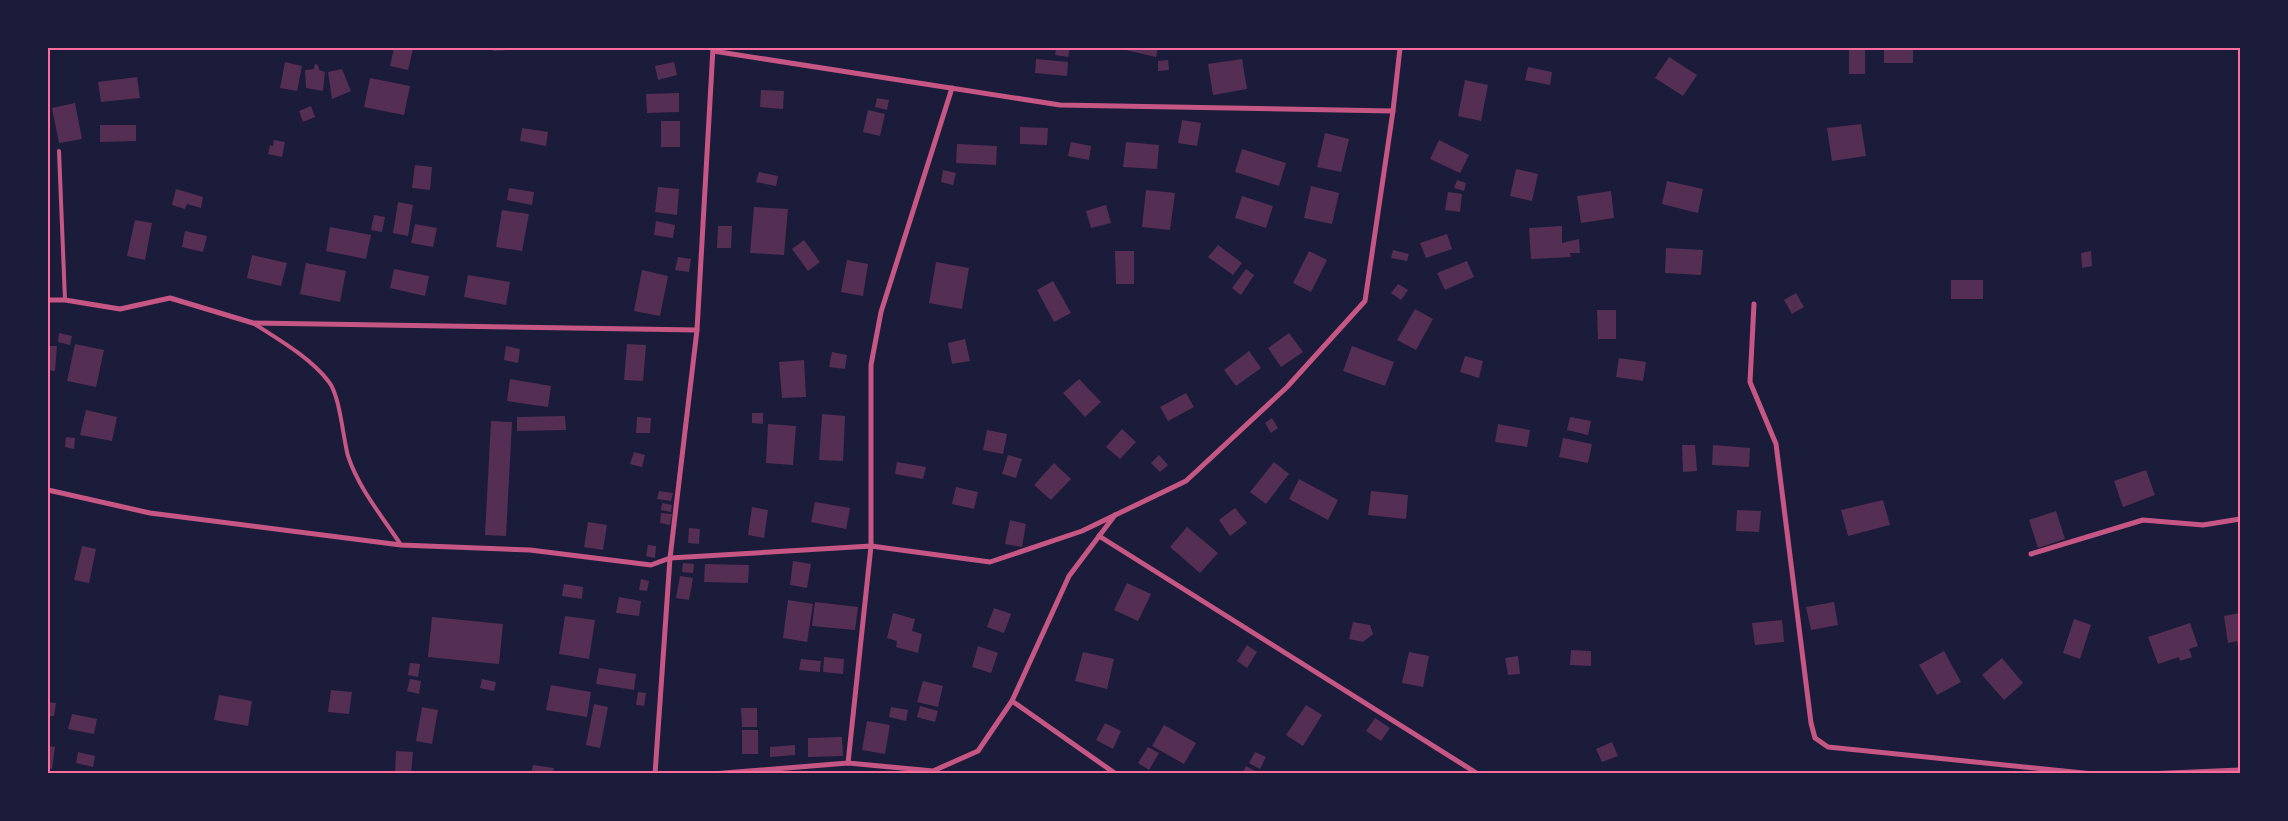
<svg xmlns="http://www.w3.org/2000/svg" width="2288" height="821" font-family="Commissioner,sans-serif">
  <rect width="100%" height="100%" fill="#1b1b3a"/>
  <g fill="#542f53">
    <path d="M394,48l19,1 -5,21 -18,-4z"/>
    <path d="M493,48h15v2l-15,1z"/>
    <path d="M597,48h33v1l-32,1z"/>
    <path d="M1056,48h14l-2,9 -13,-2z"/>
    <path d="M1117,48h41l-2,9z"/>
    <rect x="1884" y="48" width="29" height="15"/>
    <rect x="1849" y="50" width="16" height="24"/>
    <path d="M1669,57l28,18 -14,21 -28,-18z"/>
    <path d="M1036,59l32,3 -1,14 -32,-3z"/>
    <path d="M1242,59l5,30 -34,6 -5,-31z"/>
    <path d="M1168,60l1,10 -11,1v-10z"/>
    <path d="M285,62l17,4 -5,25 -17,-3z"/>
    <path d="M674,62l3,13 -19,5 -3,-14z"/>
    <path d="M315,64l3,1 1,5 6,2 -2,19 -17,-3 -1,-18 9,-1z"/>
    <path d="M1528,67l24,5 -2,13 -25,-5z"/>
    <path d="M342,69l9,22 -19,8 -4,-27z"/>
    <path d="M137,77l3,21 -39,4 -3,-20z"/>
    <path d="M370,78l40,8 -6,29 -40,-8z"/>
    <path d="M1465,80l23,5 -7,36 -23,-5z"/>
    <path d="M761,90l23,1 -1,18 -23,-2z"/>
    <path d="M679,93v19l-32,1 -1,-19z"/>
    <path d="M877,98l12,2 -2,10 -12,-3z"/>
    <path d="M75,103l7,36 -23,4 -7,-35z"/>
    <path d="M311,106l4,11 -12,5 -4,-11z"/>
    <path d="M868,110l17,4 -5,22 -17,-4z"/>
    <path d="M1182,120l19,3 -4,23 -19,-3z"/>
    <rect x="661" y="121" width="19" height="26"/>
    <path d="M1861,124l5,32 -34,5 -5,-33z"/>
    <path d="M100,125h36v16l-36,1z"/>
    <path d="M1020,127l28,1 -1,17 -27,-1z"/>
    <path d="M522,128l26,4 -2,14 -26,-5z"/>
    <path d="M1325,133l24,6 -8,33 -24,-5z"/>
    <path d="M274,140l11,2 -3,15 -14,-3 2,-9 3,1z"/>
    <path d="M1439,140l30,15 -9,18 -30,-14z"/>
    <path d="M1071,142l20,4 -2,14 -21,-4z"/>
    <path d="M1126,142l33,3 -2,24 -34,-2z"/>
    <path d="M957,144l40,2 -1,19 -40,-2z"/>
    <path d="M1242,149l44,14 -7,23 -44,-14z"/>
    <path d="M415,165l17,2 -2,23 -18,-2z"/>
    <path d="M1516,169l22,5 -6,27 -22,-5z"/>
    <path d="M943,170l13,3 -3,12 -12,-3z"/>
    <path d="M759,172l19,4 -2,10 -20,-4z"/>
    <path d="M1457,180l9,3 -2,8 -10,-3z"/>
    <path d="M1667,181l36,8 -5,24 -36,-9z"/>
    <path d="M1311,186l28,7 -7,31 -28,-6z"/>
    <path d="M658,187l21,2 -2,26 -22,-3z"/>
    <path d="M509,188l25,4 -2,13 -25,-5z"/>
    <path d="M176,189l27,8 -2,11 -14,-4 -2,5 -13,-4z"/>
    <path d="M1146,190l29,3 -5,37 -28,-3z"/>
    <path d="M1611,191l3,27 -33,5 -4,-27z"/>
    <path d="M1448,192l14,2 -2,18 -15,-2z"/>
    <path d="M1242,196l31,10 -7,22 -31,-10z"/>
    <path d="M398,202l15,3 -5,31 -15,-3z"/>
    <path d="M1106,205l5,18 -20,5 -5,-17z"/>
    <path d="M754,207l34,2 -4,46 -34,-2z"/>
    <path d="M502,210l27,4 -7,37 -26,-4z"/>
    <path d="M374,215l11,2 -3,15 -11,-2z"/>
    <path d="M135,220l17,3 -7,37 -18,-4z"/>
    <path d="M656,221l19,4 -2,13 -19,-3z"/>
    <path d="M415,224l22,4 -4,19 -22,-4z"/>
    <path d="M718,226h14l-1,22h-14z"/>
    <path d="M1562,226v17l17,-4 1,14h-10l1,4 -40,2 -2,-31z"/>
    <path d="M330,227l41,8 -5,24 -40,-8z"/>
    <path d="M185,231l22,5 -4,16 -21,-5z"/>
    <path d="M1447,234l5,15 -26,9 -6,-15z"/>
    <path d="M804,240l16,22 -12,9 -16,-22z"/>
    <path d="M1218,245l24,18 -9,12 -25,-18z"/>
    <path d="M1666,248l37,2 -2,25 -36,-2z"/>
    <path d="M1393,250l16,4 -2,7 -16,-3z"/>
    <path d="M1115,251h19v33h-18z"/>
    <path d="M1309,251l18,9 -16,32 -18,-9z"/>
    <path d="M2091,251l1,15 -10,2 -1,-15z"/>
    <path d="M252,255l35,8 -6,23 -34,-8z"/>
    <path d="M678,257l13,2 -2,13 -14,-2z"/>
    <path d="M847,260l21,4 -5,32 -22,-4z"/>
    <path d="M1467,261l7,16 -29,13 -8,-17z"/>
    <path d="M936,262l33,6 -7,41 -33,-6z"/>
    <path d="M306,263l40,8 -6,31 -40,-8z"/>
    <path d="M394,269l35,7 -4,20 -35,-8z"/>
    <path d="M1246,269l8,6 -13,20 -9,-7z"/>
    <path d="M642,270l26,6 -8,40 -26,-5z"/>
    <path d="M468,275l42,7 -4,23 -42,-8z"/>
    <rect x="1951" y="280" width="32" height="19"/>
    <path d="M1053,281l18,32 -17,9 -17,-32z"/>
    <path d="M1398,284l10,6 -7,10 -10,-7z"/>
    <path d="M1796,293l8,14 -12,7 -8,-14z"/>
    <path d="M1415,309l18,10 -17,31 -19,-10z"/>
    <path d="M1597,310h19v29h-18z"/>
    <path d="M59,333l13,3 -2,9 -12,-3z"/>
    <path d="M1289,333l14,19 -22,15 -13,-19z"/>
    <path d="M965,339l5,22 -18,3 -4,-21z"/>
    <path d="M75,344l29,6 -8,37 -29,-6z"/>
    <path d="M627,344l19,1 -3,36 -19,-1z"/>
    <path d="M48,346h9l-2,25 -7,-1z"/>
    <path d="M506,346l14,3 -2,14 -14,-3z"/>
    <path d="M1352,346l42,16 -9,24 -42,-15z"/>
    <path d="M1249,351l12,17 -25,18 -12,-16z"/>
    <path d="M832,352l15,3 -2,14 -16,-2z"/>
    <path d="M1465,356l18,5 -4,17 -19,-6z"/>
    <path d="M1619,358l27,4 -3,19 -27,-4z"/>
    <path d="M804,360l2,37 -24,1 -3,-36z"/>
    <path d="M510,379l41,7 -3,21 -41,-6z"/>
    <path d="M1079,379l22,23 -16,15 -22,-24z"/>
    <path d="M1186,393l8,14 -26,14 -8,-14z"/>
    <path d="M86,410l31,7 -5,24 -32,-6z"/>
    <path d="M752,413h11v11l-11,-1z"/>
    <path d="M822,414l23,2 -2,45 -24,-1z"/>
    <path d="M565,416l1,14 -49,1v-14z"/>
    <path d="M637,417l14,1 -1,15h-14z"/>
    <path d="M1570,417l21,4 -3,14 -21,-5z"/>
    <path d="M1272,418l6,10 -7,5 -6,-10z"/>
    <path d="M491,421l21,1 -6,114 -21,-1z"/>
    <path d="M768,424l28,2 -3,39 -27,-2z"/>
    <path d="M1498,424l32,6 -3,17 -32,-5z"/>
    <path d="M1122,429l14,13 -16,17 -14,-12z"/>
    <path d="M987,430l20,4 -4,20 -20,-4z"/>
    <path d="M66,437l9,1 -1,11 -9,-2z"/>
    <path d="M1563,438l29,6 -4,19 -29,-6z"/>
    <path d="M1682,445h13l2,26 -14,1z"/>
    <path d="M1713,445l37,3 -1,19 -37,-2z"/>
    <path d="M634,452l11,3 -3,12 -12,-3z"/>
    <path d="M1008,455l14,4 -6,19 -14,-4z"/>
    <path d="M1159,455l9,10 -8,7 -9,-9z"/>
    <path d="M897,462l29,5 -3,12 -28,-5z"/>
    <path d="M1274,462l15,12 -23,30 -16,-12z"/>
    <path d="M1054,463l17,16 -20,21 -17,-15z"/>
    <path d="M2146,470l9,25 -32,12 -9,-26z"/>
    <path d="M1299,479l39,21 -10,20 -39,-21z"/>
    <path d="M956,487l22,5 -4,17 -22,-5z"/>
    <path d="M659,491l14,2 -2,8 -14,-2z"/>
    <path d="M1371,491l37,4 -2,24 -38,-4z"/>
    <path d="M1883,500l7,25 -42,11 -7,-26z"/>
    <path d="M815,502l35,6 -4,21 -35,-7z"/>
    <path d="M662,503l10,2 -1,7 -10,-2z"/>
    <path d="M752,507l16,3 -4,28 -16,-3z"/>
    <path d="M1235,508l12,15 -17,13 -11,-16z"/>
    <path d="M1737,510l24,1 -2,21 -23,-1z"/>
    <path d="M2056,511l9,28 -27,9 -9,-28z"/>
    <path d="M661,513l11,1 -2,11 -10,-2z"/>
    <path d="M1010,520l16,4 -4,23 -17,-3z"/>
    <path d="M588,522l19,3 -4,25 -19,-3z"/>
    <path d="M1187,527l31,26 -18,20 -30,-26z"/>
    <path d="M689,528l11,1 -1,15 -11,-1z"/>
    <path d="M648,545l8,1 -1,12 -9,-2z"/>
    <path d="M82,546l14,3 -7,34 -15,-3z"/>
    <path d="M793,561l18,3 -4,24 -17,-3z"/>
    <path d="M683,563l11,1 -1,9 -11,-1z"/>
    <path d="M705,564l44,1 -1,18 -44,-1z"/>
    <path d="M680,576l13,2 -4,22 -13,-2z"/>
    <path d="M641,579l8,2 -2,10 -8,-1z"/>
    <path d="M1127,583l24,11 -13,27 -24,-11z"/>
    <path d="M564,584l19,3 -1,12 -20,-3z"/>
    <path d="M619,597l22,4 -2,15 -23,-3z"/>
    <path d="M788,600l25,4 -6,38 -24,-4z"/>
    <path d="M815,602l43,5 -3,23 -43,-4z"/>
    <path d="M1834,602l4,23 -27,5 -5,-23z"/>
    <path d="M994,608l17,6 -7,19 -17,-6z"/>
    <path d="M893,613l22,6 -3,12 10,3 -4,19 -22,-6 1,-6 -10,-3z"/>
    <path d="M2240,613v37h-1l-2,-9 -9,2 -4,-27z"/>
    <path d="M565,616l30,4 -6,39 -30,-5z"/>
    <path d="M432,617l71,7 -4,40 -71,-7z"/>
    <path d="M2074,619l17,6 -11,34 -17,-6z"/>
    <path d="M1782,620l2,22 -29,3 -3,-22z"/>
    <path d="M1353,622l17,3 3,9 -10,8 -14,-3z"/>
    <path d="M2190,623l8,23 -9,3 3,8 -12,4 -1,-4 -21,7 -10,-27z"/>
    <path d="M1247,645l10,7 -10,16 -10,-7z"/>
    <path d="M978,646l20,7 -7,20 -19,-6z"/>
    <path d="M1571,650l20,1v15l-21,-1z"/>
    <path d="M1944,651l17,31 -24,13 -18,-30z"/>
    <path d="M1083,652l31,7 -7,30 -32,-8z"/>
    <path d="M1409,652l20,4 -6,31 -21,-4z"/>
    <path d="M1518,656l2,18 -12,1 -3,-17z"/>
    <path d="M824,657l20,2 -1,15 -20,-2z"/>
    <path d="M2002,658l21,25 -19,17 -22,-25z"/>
    <path d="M801,659l20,2 -1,11 -21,-2z"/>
    <path d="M410,663l10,1 -2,13 -10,-2z"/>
    <path d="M599,668l37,6 -2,16 -38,-6z"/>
    <path d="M410,679l11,2 -2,13 -12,-3z"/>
    <path d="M482,679l14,3 -2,9 -14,-3z"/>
    <path d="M923,681l20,5 -5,21 -21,-5z"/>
    <path d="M551,685l40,7 -4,25 -41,-7z"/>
    <path d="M331,690l21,2 -3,22 -21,-2z"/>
    <path d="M638,692l8,1 -2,13 -8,-1z"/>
    <path d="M219,695l33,6 -4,25 -34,-6z"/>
    <path d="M48,702l8,1 -2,13h-6z"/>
    <path d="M594,704l14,3 -8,41 -14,-3z"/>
    <path d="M1306,705l16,10 -19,31 -17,-11z"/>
    <path d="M920,706l18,5 -3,11 -18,-5z"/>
    <path d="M422,707l16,3 -6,34 -16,-3z"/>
    <path d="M891,707l17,3 -2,11 -17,-4z"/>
    <path d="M741,708h16v19h-15z"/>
    <path d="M72,714l25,5 -3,15 -26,-5z"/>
    <path d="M1375,718l15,10 -9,13 -15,-10z"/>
    <path d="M867,721l23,4 -5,29 -23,-4z"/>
    <path d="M1105,723l16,8 -8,18 -17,-9z"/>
    <path d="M1164,725l32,18 -12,21 -32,-18z"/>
    <rect x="742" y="730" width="16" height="24"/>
    <path d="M842,737l1,19 -35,1v-19z"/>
    <path d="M1612,742l6,14 -16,6 -6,-13z"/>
    <path d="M795,745v10l-25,2v-10z"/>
    <path d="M48,746l7,1 -3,22 -4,-1z"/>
    <path d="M1148,747l11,6 -10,17 -11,-7z"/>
    <path d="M396,751l17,1 -2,22h-16z"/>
    <path d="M78,752l17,4 -2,11 -17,-4z"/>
    <path d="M1255,752l11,5 -6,12 -11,-6z"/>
    <path d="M533,765l21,3 -1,6h-22z"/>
    <path d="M1246,766l15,8h-19z"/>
  </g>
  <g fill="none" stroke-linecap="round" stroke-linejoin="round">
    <g stroke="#c65784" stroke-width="4">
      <path d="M59,151l6,149"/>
      <path d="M253,323c25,16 58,35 76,59 11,14 14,56 19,74 11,33 34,60 53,89"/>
    </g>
    <g stroke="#c65784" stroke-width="5">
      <path d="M713,51l347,54 333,6"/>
      <path d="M48,300h17l55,9 50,-11 83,25 444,7"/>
      <path d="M1754,304l-4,78 26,62 35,279 4,15 13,9 265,27"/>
      <path d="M48,490l102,23 251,32 129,5 121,15 19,-7 201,-12 119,16 92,-31 104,-50 101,-94 78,-86 28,-190 7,-63"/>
      <path d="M1099,536l379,238"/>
      <path d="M2031,554l112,-34 60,5 37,-6"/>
      <path d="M1012,701l104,73"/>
      <path d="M848,763l23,-217v-181l10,-53 71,-224"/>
      <path d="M655,774l15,-216 27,-228 16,-282"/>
      <path d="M712,774l136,-11 85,8 45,-20 34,-50 57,-125 46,-61"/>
      <path d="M2146,774l94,-4"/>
    </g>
  </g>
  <rect width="2288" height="821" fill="none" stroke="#1b1b3a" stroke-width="98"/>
  <rect x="49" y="49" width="2190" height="723" fill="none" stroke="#ff6b9d" stroke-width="2"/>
</svg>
